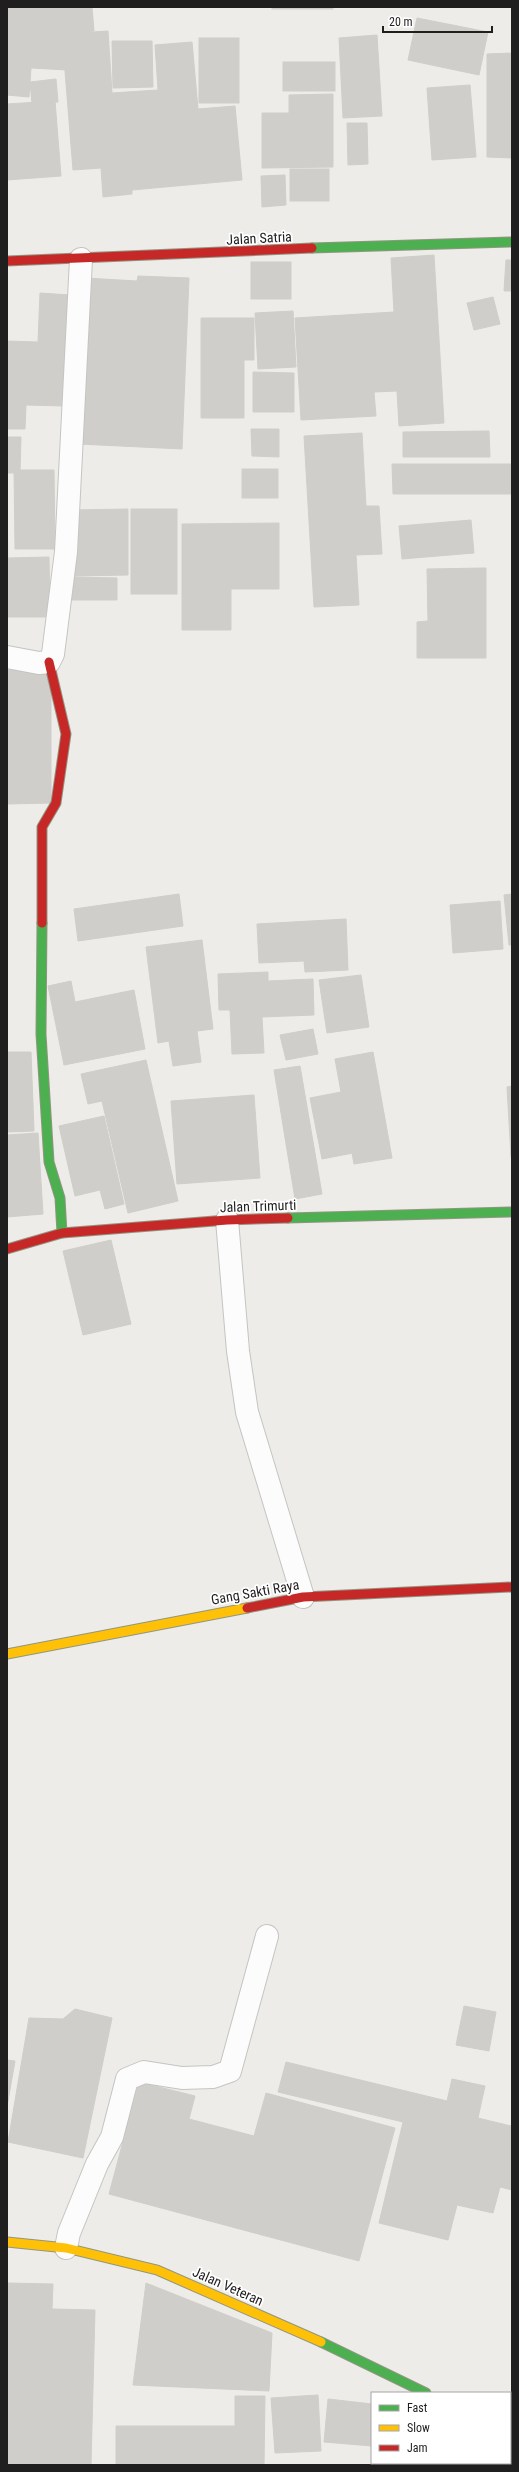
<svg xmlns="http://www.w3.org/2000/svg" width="519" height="2472" font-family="'Roboto Condensed',sans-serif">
  <rect width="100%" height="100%" fill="#edece8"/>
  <g fill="#d0cecb" stroke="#d0cec9">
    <path d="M7,7h64l-4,63 -36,-2 -2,29 -22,-2z"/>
    <path d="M68,7h24l2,24 -24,2z"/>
    <rect x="272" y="7" width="61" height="2"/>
    <path d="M417,18l71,14 -9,43 -71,-15z"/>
    <path d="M108,31l4,62 46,-3 -3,-45 37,-3 6,67 37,-3 7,74 -110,10v4l-29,3 -2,-29 -28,2 -11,-136z"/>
    <path d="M377,35l5,81 -39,2 -4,-80z"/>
    <rect x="199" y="38" width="40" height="65"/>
    <path d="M112,41h40l1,46 -40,1z"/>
    <path d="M512,53v105l-25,-1v-103z"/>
    <rect x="283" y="62" width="52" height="29"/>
    <path d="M56,79l2,23 -26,2 -2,-22z"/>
    <path d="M470,85l6,72 -44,3 -5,-72z"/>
    <path d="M333,94v73l-71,1v-55h27v-18z"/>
    <path d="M55,101l6,75 -54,4v-76z"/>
    <path d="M347,123h20l1,41 -20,1z"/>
    <rect x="290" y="169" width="39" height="32"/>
    <path d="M285,175l1,30 -24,2 -1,-31z"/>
    <path d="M434,255l10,168 -45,3 -2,-35 -23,1 2,24 -75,4 -6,-102 99,-6 -3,-54z"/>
    <path d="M506,260h6v31h-8z"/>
    <rect x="251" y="262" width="40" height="37"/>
    <path d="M138,276l51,2 -7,171 -103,-5 7,-166 51,3z"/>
    <path d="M40,293l30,2 -5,111 -39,-1 -1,24h-18v-88l31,1z"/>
    <path d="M493,297l7,27 -26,6 -7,-27z"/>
    <path d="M293,311l3,56 -38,2 -3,-56z"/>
    <path d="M201,318h53v42h-10v58h-43z"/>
    <path d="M253,372l41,1v39h-41z"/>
    <path d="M251,429h28v28l-27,-1z"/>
    <path d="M489,431l1,26h-87v-25z"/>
    <path d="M362,433l4,73h13l3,48 -26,1 3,50 -45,2 -10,-171z"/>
    <path d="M7,437h14l-1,36h-13z"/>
    <path d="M392,464h120v30h-119z"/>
    <rect x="242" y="469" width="36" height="29"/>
    <path d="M14,470h40l1,79h-40z"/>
    <path d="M7,474l1,111h-1z"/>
    <path d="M128,509v66l-53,1 -1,-66z"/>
    <rect x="131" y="509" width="46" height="85"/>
    <path d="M471,520l3,33 -72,6 -3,-33z"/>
    <path d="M279,523v66h-48v41h-49v-106z"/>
    <path d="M49,557l1,60h-43v-59z"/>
    <path d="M486,568v90h-69v-36l11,-1 -1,-52z"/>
    <path d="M72,577l45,1v22h-45z"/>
    <path d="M7,670h44v133l-44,1z"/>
    <path d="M179,894l4,32 -105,15 -4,-32z"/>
    <path d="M512,894v51h-3l-5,-50z"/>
    <path d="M500,901l3,48 -50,4 -3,-48z"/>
    <path d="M346,919l2,51 -43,2 -1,-11 -45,2 -2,-39z"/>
    <path d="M202,940l11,89 -16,2 4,31 -28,4 -4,-25 -11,2 -12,-96z"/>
    <path d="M268,972v9l45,-2 1,36 -52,2 2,36 -32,1 -2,-44h-11l-1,-36z"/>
    <path d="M361,975l8,52 -42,6 -8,-53z"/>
    <path d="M71,981l4,21 59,-12 11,59 -81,16 -16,-79z"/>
    <path d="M313,1029l5,25 -32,6 -6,-25z"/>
    <path d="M7,1052h24l3,79 -27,1z"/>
    <path d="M373,1052l19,106 -38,6 -19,-105z"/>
    <path d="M146,1060l32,141 -50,12 -26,-112 -14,3 -7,-30z"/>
    <path d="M300,1066l22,128 -27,5 -21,-129z"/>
    <path d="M512,1086v71h-1l-4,-70z"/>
    <path d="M341,1092l12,61 -31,6 -12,-61z"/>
    <path d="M254,1095l6,83 -83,6 -6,-83z"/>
    <path d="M104,1116l20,88 -19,5 -5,-19 -25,6 -16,-70z"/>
    <path d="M38,1133l5,81 -36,3v-82z"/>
    <path d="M111,1240l20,84 -48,11 -20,-84z"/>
    <path d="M464,2006l32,6 -7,39 -33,-6z"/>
    <path d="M75,2009l37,9 -29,140 -75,-16 21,-124 34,1z"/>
    <path d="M7,2060l8,1 -8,46z"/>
    <path d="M286,2062l161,39 5,-22 33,7 -7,32 33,8 1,-3v67l-12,-3 -7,26 -36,-8 -9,35 -69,-17 24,-101 -125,-30z"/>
    <path d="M139,2082l56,14 -6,23 65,17 12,-43 129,35 -36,133 -250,-67z"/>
    <path d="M7,2283l46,1 -1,25 43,1 -4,155h-84z"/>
    <path d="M146,2283l126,50 -3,58 -136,-6z"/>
    <path d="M318,2395l3,56 -46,2 -4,-55z"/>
    <path d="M235,2396h30l-1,69h-148v-39h119z"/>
    <path d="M328,2399l44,5v42l-48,-4z"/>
    <path d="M393,2463h54v2h-55z"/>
  </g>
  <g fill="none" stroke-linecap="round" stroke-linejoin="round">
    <g stroke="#c4c4c2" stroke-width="24">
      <g id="street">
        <path d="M7,657l32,6 10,-1 4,-8 13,-102 15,-293"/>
        <path d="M227,1220l11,131 9,61 56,185"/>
        <path d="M66,2248l3,-15 28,-69 15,-27 15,-58 17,-7 38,6 31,-1 17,-6 37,-135"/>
        <path d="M495,2465l1,-2"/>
      </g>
    </g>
    <g stroke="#919681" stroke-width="11">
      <g id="fast">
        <path d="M312,248l200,-6"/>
        <path d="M42,923l-1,111 8,128 11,36 2,35"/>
        <path d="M288,1218l224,-6"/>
        <path d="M321,2342l105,51"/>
        <path d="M510,2434l2,1"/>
      </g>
    </g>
    <g stroke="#919681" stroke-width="11">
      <g id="slow">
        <path d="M7,1654l240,-46"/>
        <path d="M7,2242l59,6 91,22 164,72"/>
      </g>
    </g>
    <g stroke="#919681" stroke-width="11">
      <g id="jam">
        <path d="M7,261l305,-13"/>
        <path d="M42,923v-96l14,-24 10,-69 -17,-72"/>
        <path d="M7,1249l55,-16 165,-13 61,-2"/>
        <path d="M247,1608l56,-11 209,-10"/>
      </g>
    </g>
    <use href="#street" stroke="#fcfcfc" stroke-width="22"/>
    <use href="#fast" stroke="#4caf50" stroke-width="9"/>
    <use href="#slow" stroke="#ffc107" stroke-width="9"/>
    <use href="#jam" stroke="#c62828" stroke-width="9"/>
  </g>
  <g text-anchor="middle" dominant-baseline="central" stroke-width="3.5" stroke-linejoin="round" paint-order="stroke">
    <g font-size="14" fill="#1f1f1f" stroke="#fff">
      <text transform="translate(259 238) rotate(-3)">Jalan Satria</text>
      <text transform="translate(258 1206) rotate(-2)">Jalan Trimurti</text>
      <text transform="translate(255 1592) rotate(-10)">Gang Sakti Raya</text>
      <text transform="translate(228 2286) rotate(24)">Jalan Veteran</text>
    </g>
  </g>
  <rect width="519" height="2472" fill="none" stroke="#1f1f1f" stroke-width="16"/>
  <rect x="371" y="2392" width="140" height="72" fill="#ffffff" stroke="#a5a5a5"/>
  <rect x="379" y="2405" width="20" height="6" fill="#4caf50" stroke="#a5a5a5"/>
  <text x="407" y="2412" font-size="12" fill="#1f1f1f">Fast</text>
  <rect x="379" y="2425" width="20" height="6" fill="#ffc107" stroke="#a5a5a5"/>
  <text x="407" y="2432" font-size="12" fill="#1f1f1f">Slow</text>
  <rect x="379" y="2445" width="20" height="6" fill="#c62828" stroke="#a5a5a5"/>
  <text x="407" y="2452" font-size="12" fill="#1f1f1f">Jam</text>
  <path d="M383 26v6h109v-6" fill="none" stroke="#1f1f1f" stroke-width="2"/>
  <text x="389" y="26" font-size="12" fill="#1f1f1f" stroke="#ffffff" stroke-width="3" paint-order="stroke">20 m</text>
</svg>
